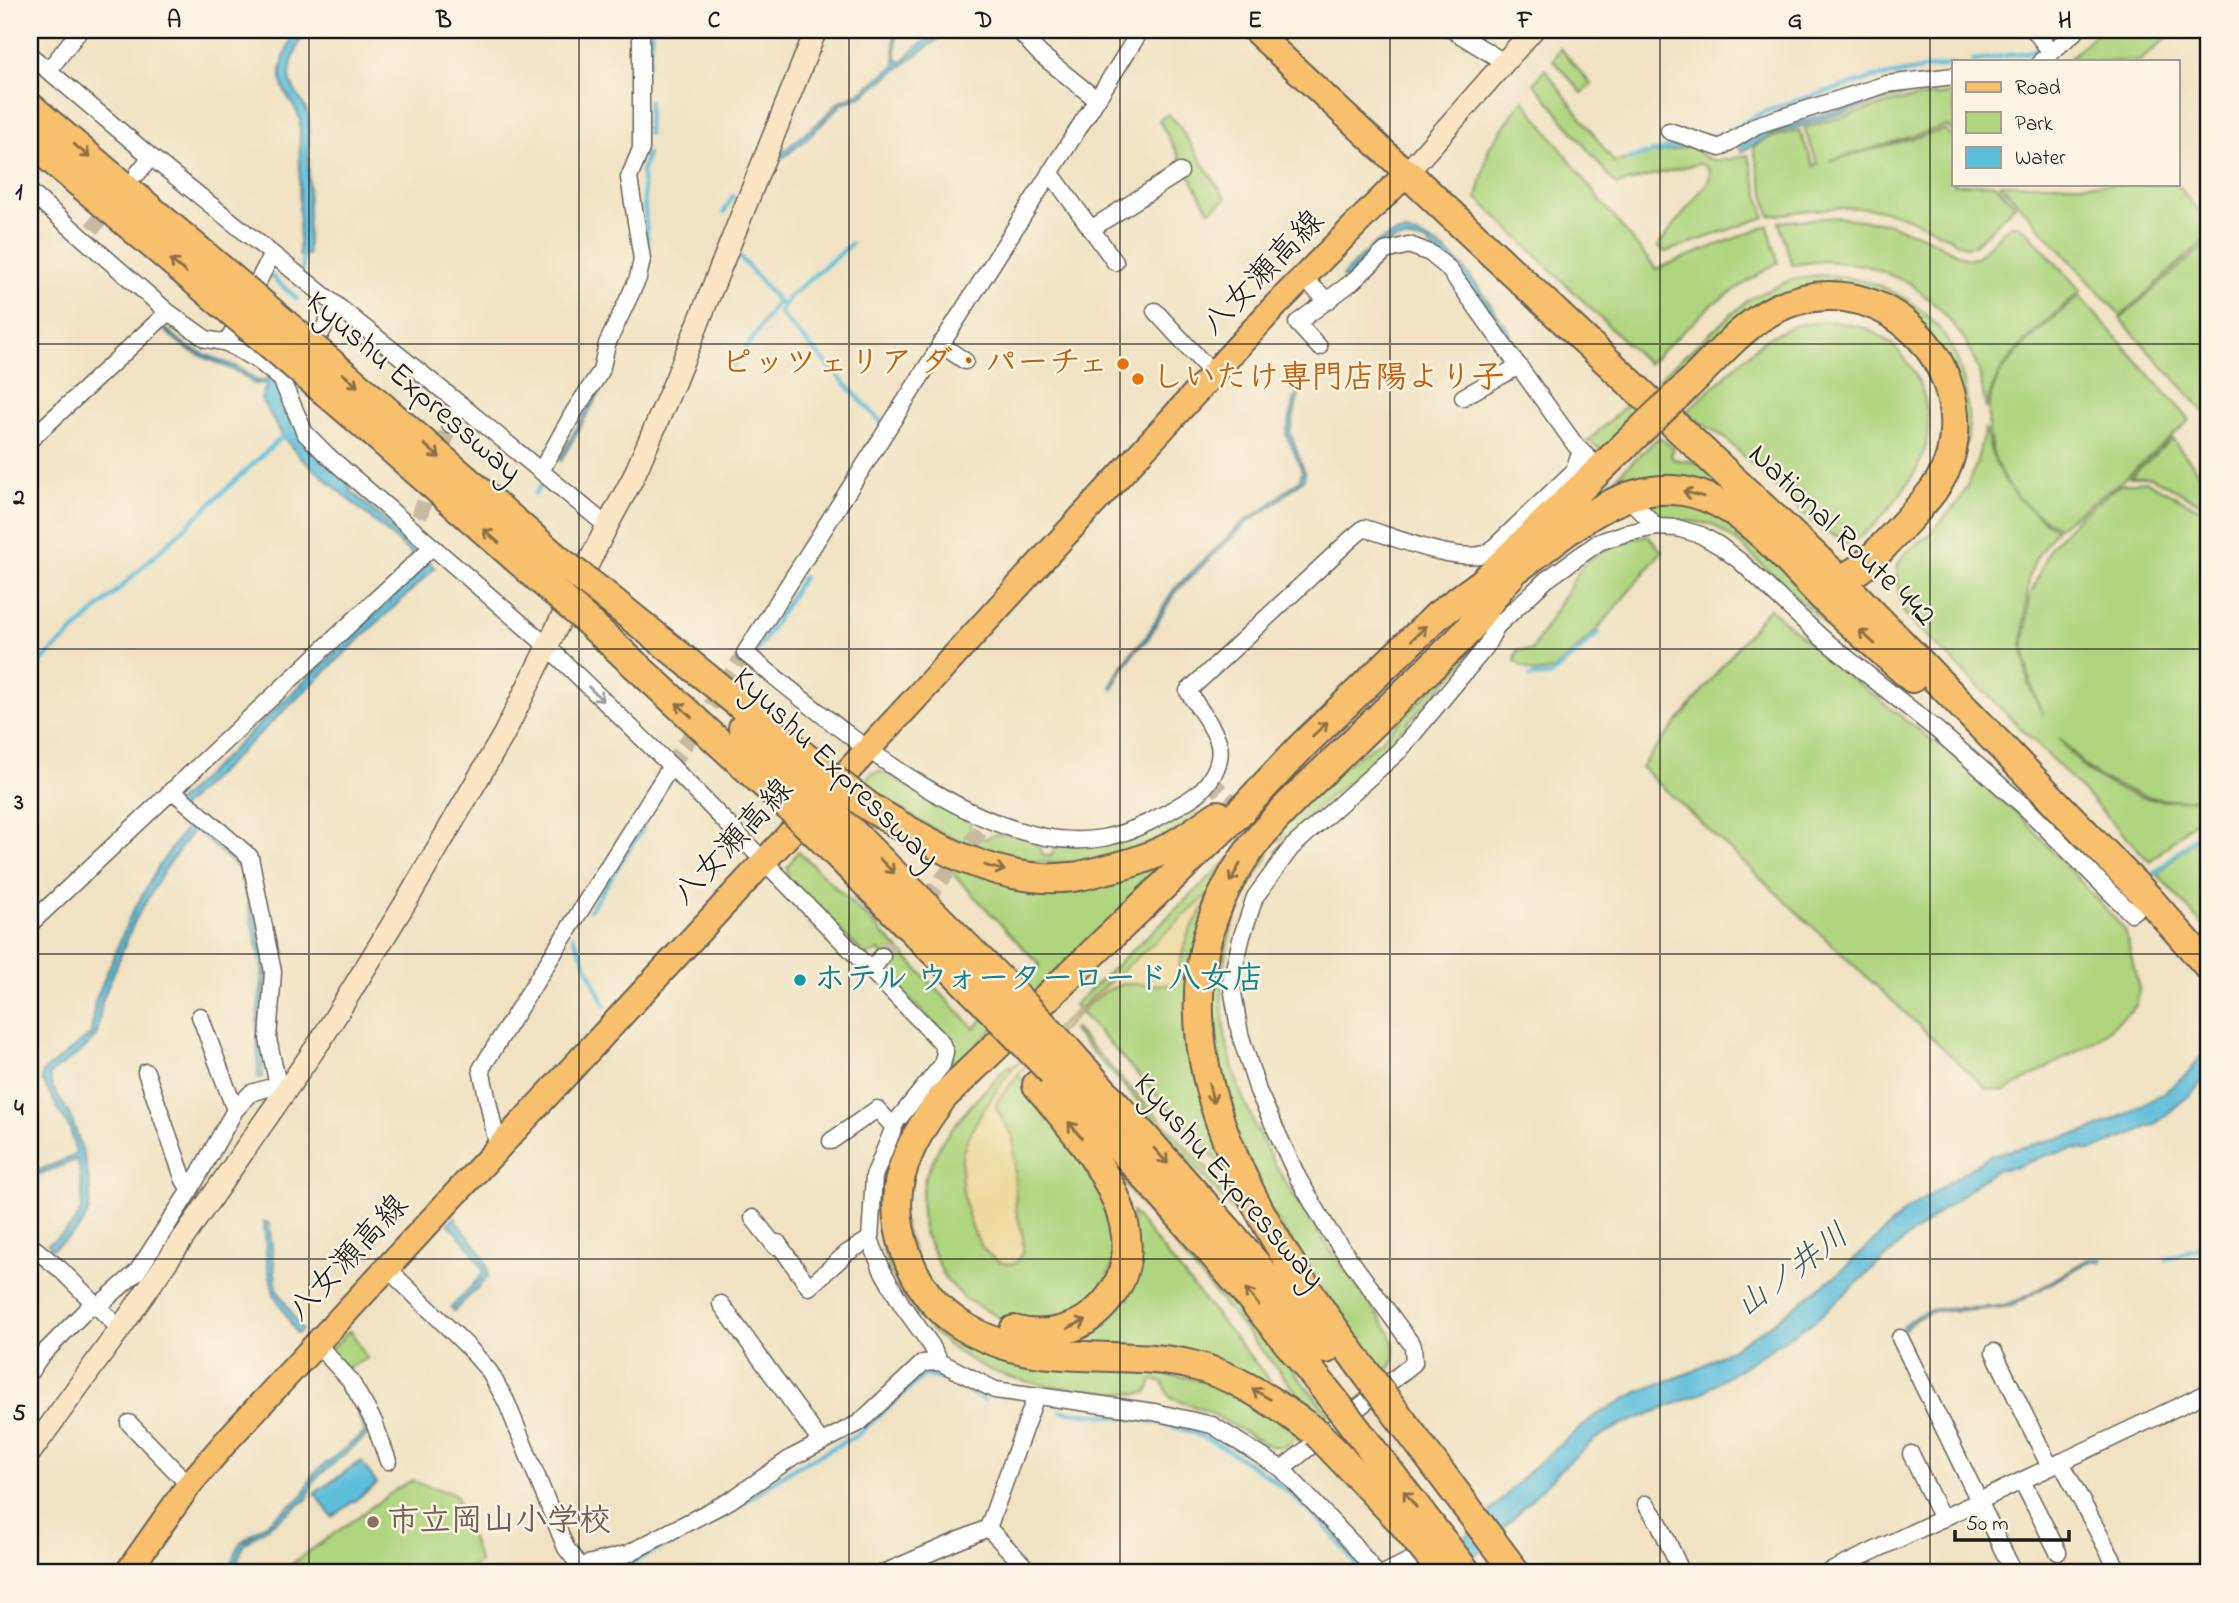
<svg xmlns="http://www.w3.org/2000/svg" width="2239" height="1603" font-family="'Indie Flower','Klee One',sans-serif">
  <rect width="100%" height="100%" fill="#fcf5e5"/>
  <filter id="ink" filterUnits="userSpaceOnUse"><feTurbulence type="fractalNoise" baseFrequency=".0143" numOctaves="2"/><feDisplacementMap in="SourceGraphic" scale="14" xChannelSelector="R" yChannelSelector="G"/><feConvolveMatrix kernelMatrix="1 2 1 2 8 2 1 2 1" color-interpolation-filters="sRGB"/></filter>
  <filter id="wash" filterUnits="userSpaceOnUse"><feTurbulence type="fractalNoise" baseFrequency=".00686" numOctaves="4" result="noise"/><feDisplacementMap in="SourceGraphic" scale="28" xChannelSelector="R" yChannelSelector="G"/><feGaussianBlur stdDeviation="1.57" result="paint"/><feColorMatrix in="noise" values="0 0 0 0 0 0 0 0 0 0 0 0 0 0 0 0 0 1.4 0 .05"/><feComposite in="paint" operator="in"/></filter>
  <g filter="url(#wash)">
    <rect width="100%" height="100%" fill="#f0e2c2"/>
    <g fill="#afd57f" stroke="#66784e" stroke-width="2">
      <path d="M2100,30h76l-36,31h-73z"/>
      <path d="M1560,48l31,36 -9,9 -29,-33z"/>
      <path d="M1545,69l69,93 78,-16c18,21 33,14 56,9l17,62 -100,35 -7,-6 51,-66 1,-10 -10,-7 -84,22 -82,-102z"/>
      <path d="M1954,93v40l-7,-7 -118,35 116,-31 9,10v44h41l20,21 -41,40 -8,2c-28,-15 -60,-34 -92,-38 -34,-4 -70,2 -104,7l-17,-69 16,-9 30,-8 15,36 4,-2 -14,-36 98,-28z"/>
      <path d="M1523,99l76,100 57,70 112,-44 10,37 -65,42 -65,60 -171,-166 12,-50z"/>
      <path d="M1168,114l9,9 49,76 -17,12 -50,-91z"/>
      <path d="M2000,184h176l33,39v13l-88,80z"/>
      <path d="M1837,217l50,6 38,14 42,22 9,-1 34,-33h7l9,5 55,61c-37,34 -85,65 -95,118l-7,-38 -14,-31 -24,-30 -31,-27 -45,-18 -41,-4 -32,4 -13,-43z"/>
      <path d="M2209,241v176l-89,-98z"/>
      <path d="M1819,275c74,2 137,42 147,120 2,17 5,37 -1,53 -3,11 -12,23 -18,33l-7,-134 -122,-60 -145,104 -14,-13 90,-79 43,-20z"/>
      <path d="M2079,296l111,124 -66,59 -66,48c-17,-10 -34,-20 -46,-36 -26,-34 -34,-90 -6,-125 20,-27 49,-48 73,-70z"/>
      <path d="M1830,321c12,2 26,4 37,8 47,20 72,78 56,126 -6,17 -18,33 -28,46 -13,16 -29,35 -48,43l-7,-7 -17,-5 -96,-92 -41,-28 79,-73 30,-14z"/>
      <path d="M1632,400l13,15 -38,38 -19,-12z"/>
      <path d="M1985,428c8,46 33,77 71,101l-21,31 -6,18 -7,64 6,42 15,31 -13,-32 -6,-40 6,-47 21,-50 29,-31 40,-30 26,-4 63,33v275c-24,26 -92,1 -116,-17 -13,-9 -23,-25 -34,-34 9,12 21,27 33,36 28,19 64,32 98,25 8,-2 14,-2 19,-8v19l-4,1 -55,51 -95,-100 -151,-149 -7,-30v-16l6,-12 26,-20 32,-36 15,-34z"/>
      <path d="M1659,437l15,11 -3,7 2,4 27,4 20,19 -5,5 -121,11z"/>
      <path d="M2172,439l32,39 5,-4v34l-58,-31h-21z"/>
      <path d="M1684,498l57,28 129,123 -6,8 -38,-32 -87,-82 -27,-19 -49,-6 -6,-3 -5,-9 1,-5z"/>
      <path d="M1647,535l15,16 -64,78 -44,41 -20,3 -19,-11 2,-12h15l49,-83c17,-18 44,-25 66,-32z"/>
      <path d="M1769,608l69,60 108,83 78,69 101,110 14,59 -3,17 -41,35 -90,50 -18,-2 -346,-322z"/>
      <path d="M1473,642l2,4 -10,17 -105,109 -31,25 -37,36 -14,8 -6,-4 67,-67 42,-30 73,-73z"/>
      <path d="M881,771l90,51 -2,10 16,7c16,-10 51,-5 58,16l8,1 5,-9 6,-3h35l105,-47 7,-1 2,3c-14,13 -29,28 -46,37 -56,29 -128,36 -187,13 -41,-16 -76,-38 -113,-61l-2,-4c5,-8 8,-12 18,-13z"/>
      <path d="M1227,814l-246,227 -64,73 -27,71 46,133 172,45 120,23 72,50 -17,11 -14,-1 -62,-35 -35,-12 -4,-4 -5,-13 -11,-2 -4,12 -11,2c-49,-4 -101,-5 -147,-24 -63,-28 -112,-91 -112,-162 0,-19 7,-39 14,-57 7,-18 17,-35 29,-50 9,-11 24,-24 29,-37 4,-12 2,-21 -5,-30l-52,-51 -7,-14 2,-10 -9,-9 -13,6 -78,-77 -1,-11 11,-17 82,79 94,98 65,-61v-3l-109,-114 122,32z"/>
      <path d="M2209,830v102l-52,-58 42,-38z"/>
      <path d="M1243,846l-52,146 40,184 -157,-171z"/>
      <path d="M1263,849l6,6c-123,170 22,340 121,477 6,15 8,31 -6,42l-15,-16 -108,-162 -48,-127 -1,-107 23,-66z"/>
      <path d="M1074,1028l161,171 22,26 10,24 -140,-160 -55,-59z"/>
      <path d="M1009,1065l33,35 61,86 16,59 -17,47 -35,27 -41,6 -24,-6 -37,-20 -20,-21 -22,-48 -2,-30 4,-23 17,-36 29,-36z"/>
      <path d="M1111,1161l124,139 94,114 -8,8 -213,-258z"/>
      <path d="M1132,1212l139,170 -1,5 -199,-43 -12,-4c15,-6 33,-11 46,-19 32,-22 25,-74 27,-109z"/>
      <path d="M350,1330l17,28 -21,11 -17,-18z"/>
      <path d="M411,1481l44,13 25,69 -23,10h-178l122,-87z"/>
    </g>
    <path fill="#eeda9e" stroke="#857b5d" stroke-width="2" d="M1209,894l-1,6 -21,36 -13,49 -50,-1 -17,6 -19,14 -68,68 -23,30 -1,6 17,29 3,73 7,27v15l-7,11c-44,11 -63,-87 -51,-118 11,-28 32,-54 49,-79z"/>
    <g fill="#5dbedb" stroke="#3c6d7c" stroke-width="2">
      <path d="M295,30h10c-6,15 -20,39 -13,55 6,14 16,21 17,37l-1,133 -9,1 1,-137c-4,-13 -15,-23 -18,-35 -5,-17 7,-39 13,-54z"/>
      <path d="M894,30h2v28l5,4c13,-11 31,-32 49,-32l-90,67 -18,7 -32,32 -32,26v-6l41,-34 20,-20 24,-11 32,-26z"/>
      <path d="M1954,82v5l-45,6 -138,42 -30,17 -2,-6 24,-14 150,-44z"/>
      <path d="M1404,232c51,8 79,64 107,102l-5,4 -77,-94c-40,-17 -58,10 -83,36l-4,-4c20,-20 33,-39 62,-44z"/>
      <path d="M634,310l2,2 -20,36 -8,30 -47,83 -2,-2 45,-80 14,-42z"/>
      <path d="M163,326l26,22 48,19 20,14 10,-2 1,-3 10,5 72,104 1,6 69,61 15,16 -253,239 -1,3 57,47 8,10 21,102 -4,46v63h-5v-3l-1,-60 5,-32v-14l-21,-99 -47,-41 -30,42 -29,49 -33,81 -5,33 -13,15 -35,26c1,13 14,27 20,39 10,21 28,79 18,101 -7,16 -22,25 -35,34l-4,-5c41,-26 37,-38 30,-83l-2,-1 -46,18v-4l42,-17 4,-5 -6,-23 -28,-49 1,-8 48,-38 4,-32 35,-85 29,-51 29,-41 -17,-17 252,-239 -12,-16 -111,-96 -16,-19 -23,-39 6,-16 -13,1 -14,-11 -52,-23 -27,-22z"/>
      <path d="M1296,394h3l-9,38 15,41 -1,6 -32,27 -24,16 -73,70 -27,47 -11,10 -16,22 -8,18 -2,-2 6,-13 15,-22 14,-15 27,-47 71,-69 20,-12 36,-30 2,-9 -16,-36z"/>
      <path d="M2209,1041v33l-18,20 -36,30 -62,27 -17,-2 -32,7 -27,11 -21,3 -19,13 -71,56 -90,81 -116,74 -81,32 -24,13 -35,31 -86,88 -18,15h-51l55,-30 72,-75 61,-51 45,-25 56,-21 73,-44 71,-53 70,-65 83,-54 101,-25 36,-17 37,-21 25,-21 14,-18z"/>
      <path d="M455,1216l2,2 -1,3c11,15 34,36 32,56l-34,34 -3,-3 30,-32 2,-6 -12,-21 -23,-26z"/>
      <path d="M264,1222l5,1 8,66 25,41 -5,4 -23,-40 -7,-32z"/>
      <path d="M2089,1259h13v3h-14l-76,44 -37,4 -41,1 -18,8 -12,11 -2,-3c32,-30 58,-14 97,-21 27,-4 64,-34 90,-47z"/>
      <path d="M362,1413l9,19 -56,47 -8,20 -63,45 -11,29h-5l12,-30 63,-47 10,-22 52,-42 -7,-17z"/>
      <path d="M361,1461l16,23 -45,33 -17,-24z"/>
    </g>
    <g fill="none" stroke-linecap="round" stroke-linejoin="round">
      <g stroke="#5dbedb" stroke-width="4.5">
        <path d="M1973,61l60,-10 32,-21"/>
        <path d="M649,64l3,-34"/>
        <path d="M648,134l1,-33"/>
        <path d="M1707,138l20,-5 28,-17 30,-12 88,-26 81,-14"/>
        <path d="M647,154l-5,19 6,76"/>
        <path d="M1628,159l60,-16"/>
        <path d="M724,212l9,-16"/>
        <path d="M851,244l-62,53 -9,15 2,4 101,108"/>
        <path d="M740,257l42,49"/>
        <path d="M302,273l1,-22"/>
        <path d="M271,276l26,23"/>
        <path d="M639,300l5,-19"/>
        <path d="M731,371l46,-69"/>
        <path d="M535,494l6,-9"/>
        <path d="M757,651l46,-74"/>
        <path d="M30,672l255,-238"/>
        <path d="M742,675l6,-9"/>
        <path d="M1530,677l21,-2 48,-42"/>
        <path d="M2155,873l54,-48"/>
        <path d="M590,910l53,-82"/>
        <path d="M573,936l32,70"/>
        <path d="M2166,1259l43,-15"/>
        <path d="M1061,1411c37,5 76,5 112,15 64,18 155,89 188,147"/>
        <path d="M611,1573l112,-56 66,-46 68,-36 67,-60 22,5 38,20"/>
      </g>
    </g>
  </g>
  <g filter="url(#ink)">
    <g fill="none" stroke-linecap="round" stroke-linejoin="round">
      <g stroke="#c6baa1" stroke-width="16" stroke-dasharray="16 8" stroke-linecap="butt">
        <path d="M92,229l20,-25"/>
        <path d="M419,517l31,-92"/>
        <path d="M671,766l74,-113"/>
        <path d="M1210,780l71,73"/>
        <path d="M882,956l98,-125"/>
      </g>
      <g stroke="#666156" stroke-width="19">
        <g id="street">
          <path d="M1018,30l22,24 56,45"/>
          <path d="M1141,30l-396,623c87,69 240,206 358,185 32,-6 59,-22 87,-39 18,-11 35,-36 28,-58 -6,-17 -21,-34 -30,-50l163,-152 13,-11c33,10 94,36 124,25l86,-82 7,-20"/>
          <path d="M1452,30l52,32"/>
          <path d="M2034,30l17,22"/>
          <path d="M30,55l121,102 310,248 146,121"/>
          <path d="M2041,61l36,-31"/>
          <path d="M48,71l32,-41"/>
          <path d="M1669,131l51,17 37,-23 130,-41 67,-8"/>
          <path d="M1050,172l65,90"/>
          <path d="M138,173l13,-16"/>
          <path d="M30,192l138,120 38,27 21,4 33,19 21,17 24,54 22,22 220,191 124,120 270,276 4,10 -3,13 -46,57 -22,54 -4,63 12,31 20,35 29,40 9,17 55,28 159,22 58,13 70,44 70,74 24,30"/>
          <path d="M1091,229l89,-57"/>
          <path d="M1304,279l24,22"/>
          <path d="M1155,311l58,63"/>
          <path d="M227,343l45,-89"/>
          <path d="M940,344l25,17"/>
          <path d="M1319,347l-22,-24 55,-41 33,-31 24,-6 21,8 18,15 128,178 19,18"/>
          <path d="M310,353l26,-47"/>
          <path d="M1463,397l56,-31"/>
          <path d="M450,425l11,-20"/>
          <path d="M30,440l138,-128"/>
          <path d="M541,471l34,-61 26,-39 6,-27 31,-66 4,-19 -13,-81 12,-29v-119"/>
          <path d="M1634,504l23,23"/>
          <path d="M172,790l78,67 23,115 -5,67 10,46 7,3"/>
          <path d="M30,924l402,-377"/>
          <path d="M871,971l11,-15"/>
          <path d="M200,1016l35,94"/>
          <path d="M146,1072l38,108 6,10"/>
          <path d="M831,1141l46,-32 17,18"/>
          <path d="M498,1148l-17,-79 190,-303"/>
          <path d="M753,1218l22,28 3,-3 31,44 38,-34 23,-14"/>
          <path d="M30,1245l30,24 60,60"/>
          <path d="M387,1268l81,79 21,24 17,30 60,147 14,18 -2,7"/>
          <path d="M721,1304l100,138"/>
          <path d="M97,1307l40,-35 53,-82 45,-80 16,-17 27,-8"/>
          <path d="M1900,1338l114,235"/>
          <path d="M316,1343l34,37 24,42 14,39"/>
          <path d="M1994,1352l56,115"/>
          <path d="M30,1372l10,-15 53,-54"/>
          <path d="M129,1423l60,62"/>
          <path d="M1911,1454l31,65"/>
          <path d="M2061,1462l56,106"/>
          <path d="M1282,1469l132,-106 -1,-17 -84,-115 -31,-53 -40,-87 -18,-57 -9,-53 11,-45 13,-39 36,-49 109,-98 85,-102 11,-21 50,-47 53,-38 27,-9 31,-6 20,1 24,7 19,11 21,16 81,76 116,93 88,77 105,105 18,-14"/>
          <path d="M2022,1481l36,71"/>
          <path d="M1646,1504l13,19 23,50"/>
          <path d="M988,1528l48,-132"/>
          <path d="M580,1566l47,-12 104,-54 60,-42 68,-35 64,-60 17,-1"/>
          <path d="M883,1573l105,-45 43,45"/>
          <path d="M1385,1573l48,-24"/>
          <path d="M1827,1573l382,-181"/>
        </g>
      </g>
      <g stroke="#666156" stroke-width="24">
        <g id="secondary">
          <path d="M1407,173l126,-143"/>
          <path d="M30,1453l90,-124 201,-289 88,-143 95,-163 103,-208 26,-48 42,-97 141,-351"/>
        </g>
      </g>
      <g stroke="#666156" stroke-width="28">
        <path id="primary" d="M127,1573l62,-88 41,-48 681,-734 365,-398 131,-132 -153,-143"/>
      </g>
      <g stroke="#666156" stroke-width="32">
        <g id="highway">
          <path d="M30,107l213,181"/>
          <path d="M30,141l200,169"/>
          <path d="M1407,173l433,407 309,319 60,68"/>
          <path d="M1688,385c27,-26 54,-60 89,-77 96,-45 197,45 174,146 -8,33 -36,57 -58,82 -10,10 -19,21 -30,30 -7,6 -15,10 -23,14"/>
          <path d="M381,406l180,156"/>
          <path d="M367,427l175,154"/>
          <path d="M1518,568c39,-28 83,-70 133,-77 79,-13 131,68 182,116 26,24 53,47 79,71"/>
          <path d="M602,593l220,178"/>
          <path d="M592,625l196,181"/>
          <path d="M743,728l62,59"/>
          <path d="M868,806c59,37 131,80 204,71 10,-1 21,-4 31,-7 20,-4 42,-11 61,-20 19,-9 36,-23 54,-35"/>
          <path d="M838,818l171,171"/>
          <path d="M817,834l170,171"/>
          <path d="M1067,1050l164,184 95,115"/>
          <path d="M1052,1072c99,110 197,220 288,336"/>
          <path d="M1014,1330c26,8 59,2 80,-16 81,-70 -8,-171 -57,-229"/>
          <path d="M1372,1381c-102,-137 -240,-337 -137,-509 26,-44 65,-78 102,-114 40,-39 81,-78 121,-117 20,-20 33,-46 53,-66"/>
          <path d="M1317,1433c-39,-27 -78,-57 -125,-68 -55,-13 -113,-4 -169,-15 -25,-6 -51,-16 -72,-32 -40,-30 -63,-95 -50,-143 8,-30 24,-54 42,-78l293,-281 66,-70 135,-130 45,-33 162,-156"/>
        </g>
      </g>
      <use href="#street" stroke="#fff" stroke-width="16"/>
      <use href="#secondary" stroke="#fce5c4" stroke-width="21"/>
      <use href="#primary" stroke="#f8bf6c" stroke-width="24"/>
      <use href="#highway" stroke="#f8bf6c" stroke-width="28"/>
      <g stroke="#666156" stroke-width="32" stroke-linecap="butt">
        <g id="highway-bridge">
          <path d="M243,288l138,118"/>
          <path d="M230,310l137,117"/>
          <path d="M1644,427l44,-42"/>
          <path d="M561,562l41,31"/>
          <path d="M542,581l50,44"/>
          <path d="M822,771l46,35"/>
          <path d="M805,787l33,31"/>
          <path d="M788,806l29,28"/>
          <path d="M1009,989l58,61"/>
          <path d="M987,1005l65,67"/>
          <path d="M1372,1381l144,192"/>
          <path d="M1340,1408l127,165"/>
          <path d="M1317,1433l84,88 42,52"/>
        </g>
      </g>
      <use href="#highway-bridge" stroke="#f8bf6c" stroke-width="28"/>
    </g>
    <defs><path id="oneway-shaft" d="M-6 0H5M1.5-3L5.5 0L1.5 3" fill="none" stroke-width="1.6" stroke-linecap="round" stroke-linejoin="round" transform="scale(1.75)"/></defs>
    <g stroke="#8a6e44">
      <use href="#oneway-shaft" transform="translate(82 151) rotate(40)"/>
      <use href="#oneway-shaft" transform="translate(178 266) rotate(-140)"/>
      <use href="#oneway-shaft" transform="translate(350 380) rotate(41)"/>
      <use href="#oneway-shaft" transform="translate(432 451) rotate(41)"/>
      <use href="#oneway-shaft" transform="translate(1693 494) rotate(-165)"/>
      <use href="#oneway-shaft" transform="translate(491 536) rotate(-139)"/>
      <use href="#oneway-shaft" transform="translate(1419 633) rotate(-44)"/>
      <use href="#oneway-shaft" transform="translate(1867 637) rotate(-138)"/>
      <use href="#oneway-shaft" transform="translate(684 710) rotate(-137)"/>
      <use href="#oneway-shaft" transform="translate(1320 729) rotate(-44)"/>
      <use href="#oneway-shaft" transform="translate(887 866) rotate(45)"/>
      <use href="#oneway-shaft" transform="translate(995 868) rotate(15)"/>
      <use href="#oneway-shaft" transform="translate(1235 873) rotate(120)"/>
      <use href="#oneway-shaft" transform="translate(1211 1093) rotate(76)"/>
      <use href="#oneway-shaft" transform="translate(1075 1130) rotate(-129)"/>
      <use href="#oneway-shaft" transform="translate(1161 1156) rotate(48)"/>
      <use href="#oneway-shaft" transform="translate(1252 1297) rotate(-130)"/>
      <use href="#oneway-shaft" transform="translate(1077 1324) rotate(-26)"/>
      <use href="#oneway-shaft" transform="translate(1261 1394) rotate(-150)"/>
      <use href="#oneway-shaft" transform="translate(1410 1499) rotate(-127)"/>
    </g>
    <use stroke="#999" href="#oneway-shaft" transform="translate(596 694) rotate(44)"/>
  </g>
  <path fill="none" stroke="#1c1c1c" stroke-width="2" stroke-opacity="0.55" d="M309,30v1543M579,30v1543M849,30v1543M1120,30v1543M1390,30v1543M1660,30v1543M1930,30v1543M30,344h2179M30,649h2179M30,954h2179M30,1259h2179"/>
  <g fill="#e8710a" stroke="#fcf5e5" stroke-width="2.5">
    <circle cx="1123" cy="364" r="7"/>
    <circle cx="1138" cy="379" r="7"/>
  </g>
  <circle fill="#0f9aa8" stroke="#fcf5e5" stroke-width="2.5" cx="800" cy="980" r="7"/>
  <circle fill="#8d6e63" stroke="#fcf5e5" stroke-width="2.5" cx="373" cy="1522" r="7"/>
  <g text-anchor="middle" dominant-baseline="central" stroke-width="5" stroke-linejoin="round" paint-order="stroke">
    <g font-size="32" fill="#1c1c1c" stroke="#fcf5e5">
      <text transform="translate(1264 274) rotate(-46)">八女瀬高線</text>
      <text transform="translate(413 388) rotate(41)">Kyushu Expressway</text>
      <text transform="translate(1841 536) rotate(44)">National Route 442</text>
      <text transform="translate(835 769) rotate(44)">Kyushu Expressway</text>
      <text transform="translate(734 843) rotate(-47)">八女瀬高線</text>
      <text transform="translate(1228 1182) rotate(49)">Kyushu Expressway</text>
      <text transform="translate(349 1259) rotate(-47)">八女瀬高線</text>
    </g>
    <g font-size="32" font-weight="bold" fill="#c56008" stroke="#fcf5e5" text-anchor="end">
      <text x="1109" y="364">ピッツェリア ダ・パーチェ</text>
      <text x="1152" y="379" text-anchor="start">しいたけ専門店陽より子</text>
    </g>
    <g font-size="32" font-weight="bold" fill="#0d838f" stroke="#fcf5e5" text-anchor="start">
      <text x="814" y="980">ホテル ウォーターロード八女店</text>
    </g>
    <g font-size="32" font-weight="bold" fill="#785e54" stroke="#fcf5e5" text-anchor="start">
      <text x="387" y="1522">市立岡山小学校</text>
    </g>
    <g font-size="33" font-style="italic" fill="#365d68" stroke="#fcf5e5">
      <text transform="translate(1793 1272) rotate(-37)">山ノ井川</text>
    </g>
  </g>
  <rect width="2239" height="1603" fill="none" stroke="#fcf5e5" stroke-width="77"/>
  <rect x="1952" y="60" width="228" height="126" fill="#fcf5e5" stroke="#a29e95" stroke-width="2"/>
  <rect x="1966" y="82" width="35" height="10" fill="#f8bf6c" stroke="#a29e95" stroke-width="2"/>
  <text x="2015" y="94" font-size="21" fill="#1c1c1c">Road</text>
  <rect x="1966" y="112" width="35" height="21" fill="#afd57f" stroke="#a29e95" stroke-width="2"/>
  <text x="2015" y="130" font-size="21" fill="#1c1c1c">Park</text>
  <rect x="1966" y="147" width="35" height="21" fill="#5dbedb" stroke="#a29e95" stroke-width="2"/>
  <text x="2015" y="164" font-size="21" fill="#1c1c1c">Water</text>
  <path d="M1955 1530v10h114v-10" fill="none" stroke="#1c1c1c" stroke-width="3.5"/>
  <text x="1966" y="1530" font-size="21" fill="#1c1c1c" stroke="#fcf5e5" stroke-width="5" paint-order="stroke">50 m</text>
  <rect x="38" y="38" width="2162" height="1526" fill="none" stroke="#1c1c1c" stroke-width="2.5"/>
  <g font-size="23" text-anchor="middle" font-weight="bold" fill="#1c1c1c">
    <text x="174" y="27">A</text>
    <text x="444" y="27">B</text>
    <text x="714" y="27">C</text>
    <text x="984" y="27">D</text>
    <text x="1255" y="27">E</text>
    <text x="1525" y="27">F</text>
    <text x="1795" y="27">G</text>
    <text x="2065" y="27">H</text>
    <text x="19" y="199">1</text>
    <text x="19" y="504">2</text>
    <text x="19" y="809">3</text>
    <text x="19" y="1115">4</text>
    <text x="19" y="1420">5</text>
  </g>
</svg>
